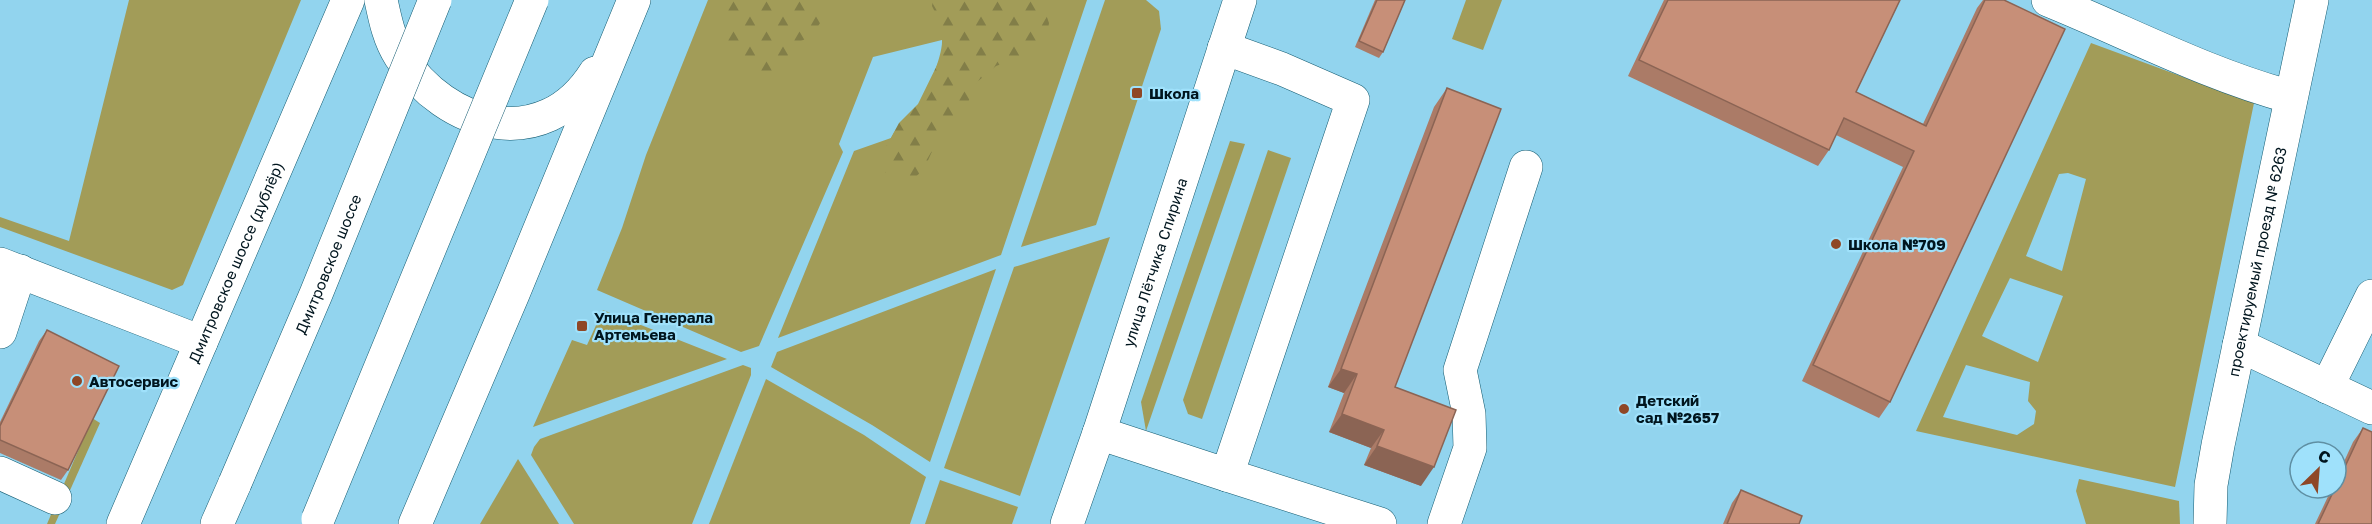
<svg xmlns="http://www.w3.org/2000/svg" width="2372" height="524" font-family="'Golos Text',sans-serif">
  <defs>
    <pattern id="forest-firs" width="22" height="20" patternUnits="userSpaceOnUse" patternTransform="scale(1.5)"><rect width="22" height="20" fill="#a29c58"/><path d="M5 1l3.5 6h-7zM16 11l3.5 6h-7z" fill="#827e48"/></pattern>
  </defs>
  <rect width="100%" height="100%" fill="#92d4ee"/>
  <g fill="#a29c58" fill-rule="evenodd">
    <path d="M129,0h172l-118,285 -11,5 -172,-63v-10l69,24z"/>
    <path d="M708,0h379l-86,255 -223,83 76,-187 37,-13c8,-16 16,-20 27,-33 9,-12 25,-50 24,-65l-69,17 -34,87 4,8 -84,194 -18,6 -144,-62 25,-62 24,-73z"/>
    <path d="M1105,0h41l13,11 2,18 -65,196 -75,22z"/>
    <path d="M1466,0h36l-19,50 -31,-11z"/>
    <path d="M2091,43l163,60 -79,384 -259,-56zM2068,173l18,6 -24,92 -36,-15 33,-82zM2010,278l53,18 -25,66 -56,-26zM1966,365l64,17 -2,19 8,10 -2,13 -17,11 -74,-18z"/>
    <path d="M1230,141l15,3 -99,287 -5,-29z"/>
    <path d="M1268,150l23,8 -89,261 -14,-5 -5,-14z"/>
    <path d="M1110,237l-90,259 -76,-28 70,-201z"/>
    <path d="M996,269l-66,193 -58,-37 -101,-58 6,-15z"/>
    <path d="M603,310l124,49 -194,68 39,-87 15,5z"/>
    <path d="M743,365l8,3v7l-59,149h-118l-43,-69 3,-8 6,-8z"/>
    <path d="M766,379l98,56 62,42 -16,47h-201z"/>
    <path d="M92,418l8,5 -45,101h-8z"/>
    <path d="M518,459l41,65h-79z"/>
    <path d="M2079,479l100,22 1,23h-94l-10,-33z"/>
    <path d="M940,480l78,27 -6,17h-87z"/>
  </g>
  <g fill="url(#forest-firs)">
    <path d="M731,0h83l11,15 -13,21 -22,10 -6,26 -25,8 -38,-41 5,-26z"/>
    <path d="M933,0h108l8,23 -4,25 -49,18 -19,16 -21,48 -21,15 -11,24 -18,17 -21,-14 1,-25 13,-24 19,-19 24,-49 2,-25 -12,-24z"/>
  </g>
  <g fill="none" stroke-linecap="round" stroke-linejoin="round">
    <g stroke="#145c72" stroke-width="34">
      <g id="minor">
        <path d="M2048,0c81,33 158,74 243,97"/>
        <path d="M0,264l201,78"/>
        <path d="M0,332l20,-61"/>
        <path d="M2239,345l133,63"/>
        <path d="M2327,387l45,-91"/>
        <path d="M1099,433l128,42 126,-375 -71,-31 -58,-21"/>
        <path d="M0,473l55,25"/>
        <path d="M1227,475l153,49"/>
        <path id="s1" d="M1067,524l32,-91 141,-433"/>
        <path d="M1444,524l26,-76 -1,-34 -9,-44 66,-203"/>
        <path id="s2" d="M2210,524l1,-39 7,-40 94,-445"/>
      </g>
    </g>
    <g stroke="#145c72" stroke-width="34">
      <g id="major">
        <path d="M381,0c4,19 8,39 19,56 46,72 143,99 195,17"/>
        <path d="M415,524l98,-230 121,-294"/>
      </g>
    </g>
    <g stroke="#145c72" stroke-width="34">
      <g id="highway">
        <path id="s3" d="M123,524l225,-524"/>
        <path d="M217,524l18,-41"/>
      </g>
    </g>
    <use href="#minor" stroke="#fff" stroke-width="33"/>
    <use href="#major" stroke="#fff" stroke-width="33"/>
    <use href="#highway" stroke="#fff" stroke-width="33"/>
    <g stroke="#145c72" stroke-width="34" stroke-linecap="butt">
      <g id="highway-bridge">
        <path id="s4" d="M235,483l81,-189 119,-294"/>
        <path d="M318,519l214,-519"/>
      </g>
    </g>
    <use href="#highway-bridge" stroke="#fff" stroke-width="33"/>
  </g>
  <g fill="#ab7b67">
    <path d="M1375,0h30l-22,52 -4,6 -24,-11z"/>
    <path d="M1664,0h236l-44,92 67,32 54,-116 6,-8h21l-114,402 -11,16 -77,-37 101,-214 -67,-32 -7,15 -11,16 -190,-90z"/>
    <path d="M1447,88l-52,299 26,99 -57,-21 7,-17 -42,-16 15,-39 -16,-6 106,-280z"/>
    <path d="M47,330l21,140 -7,10 -61,-27v-31l39,-81z"/>
    <path d="M2363,428l9,96h-57l17,-36h4v-9l17,-37z"/>
    <path d="M1741,490l58,34h-76l9,-21z"/>
  </g>
  <g fill="#8b6454">
    <path d="M1341,369l16,5 -13,19 -16,-6z"/>
    <path d="M1342,414l42,16 -13,18 -42,-16z"/>
    <path d="M1377,446l57,21 -13,19 -57,-21z"/>
  </g>
  <g fill="#c78f78" stroke="#8b6454" stroke-width="1.5">
    <path d="M1377,0h28l-22,52 -24,-11z"/>
    <path d="M1668,0h232l-44,92 70,34 59,-126h19l61,29 -175,373 -77,-37 101,-214 -70,-33 -15,32 -190,-90z"/>
    <path d="M1447,88l54,21 -106,278 61,23 -22,57 -57,-21 7,-16 -42,-16 15,-40 -16,-5z"/>
    <path d="M47,330l72,36 -51,104 -68,-30v-14z"/>
    <path d="M2363,428l9,4v92h-54l17,-36h1v-2z"/>
    <path d="M1741,490l61,26 -3,8h-72z"/>
  </g>
  <g fill="#8f4726" stroke="#9fe1fb" stroke-width="2">
    <rect x="1131" y="87" width="12" height="12" rx="3"/>
    <circle cx="1836" cy="244" r="6"/>
    <rect x="576" y="320" width="12" height="12" rx="3"/>
    <circle cx="77" cy="381" r="6"/>
    <circle cx="1624" cy="409" r="6"/>
  </g>
  <g text-anchor="middle" dominant-baseline="central" stroke-width="4.5" stroke-linejoin="round" paint-order="stroke">
    <g font-size="15" font-weight="bold" fill="#00151e" stroke="#9fe1fb" text-anchor="start">
      <text x="1149" y="93">Школа</text>
      <text x="1848" y="244">Школа №709</text>
      <text x="594" y="317">Улица Генерала<tspan x="594" dy="17">Артемьева</tspan></text>
      <text x="89" y="381">Автосервис</text>
      <text x="1636" y="400">Детский<tspan x="1636" dy="17">сад №2657</tspan></text>
    </g>
    <g font-size="15" fill="#00151e" stroke="#9fe1fb">
      <text stroke="none"><textPath href="#s2" startOffset="267">проектируемый проезд № 6263</textPath></text>
      <text stroke="none"><textPath href="#s3" startOffset="285">Дмитровское шоссе (дублёр)</textPath></text>
      <text stroke="none"><textPath href="#s1" startOffset="276">улица Лётчика Спирина</textPath></text>
      <text stroke="none"><textPath href="#s4" startOffset="238">Дмитровское шоссе</textPath></text>
    </g>
  </g>
  <g transform="translate(2318 470) rotate(25)"><circle r="28" fill="#9fe1fb" stroke="#5f8fa3" stroke-width="1.5"/>
  <path d="M0-4.5L10 22L0 15L-10 22Z" fill="#8f4726"/>
  <text y="-9" font-size="16" font-weight="bold" text-anchor="middle" fill="#00151e">С</text>
  </g>
</svg>
